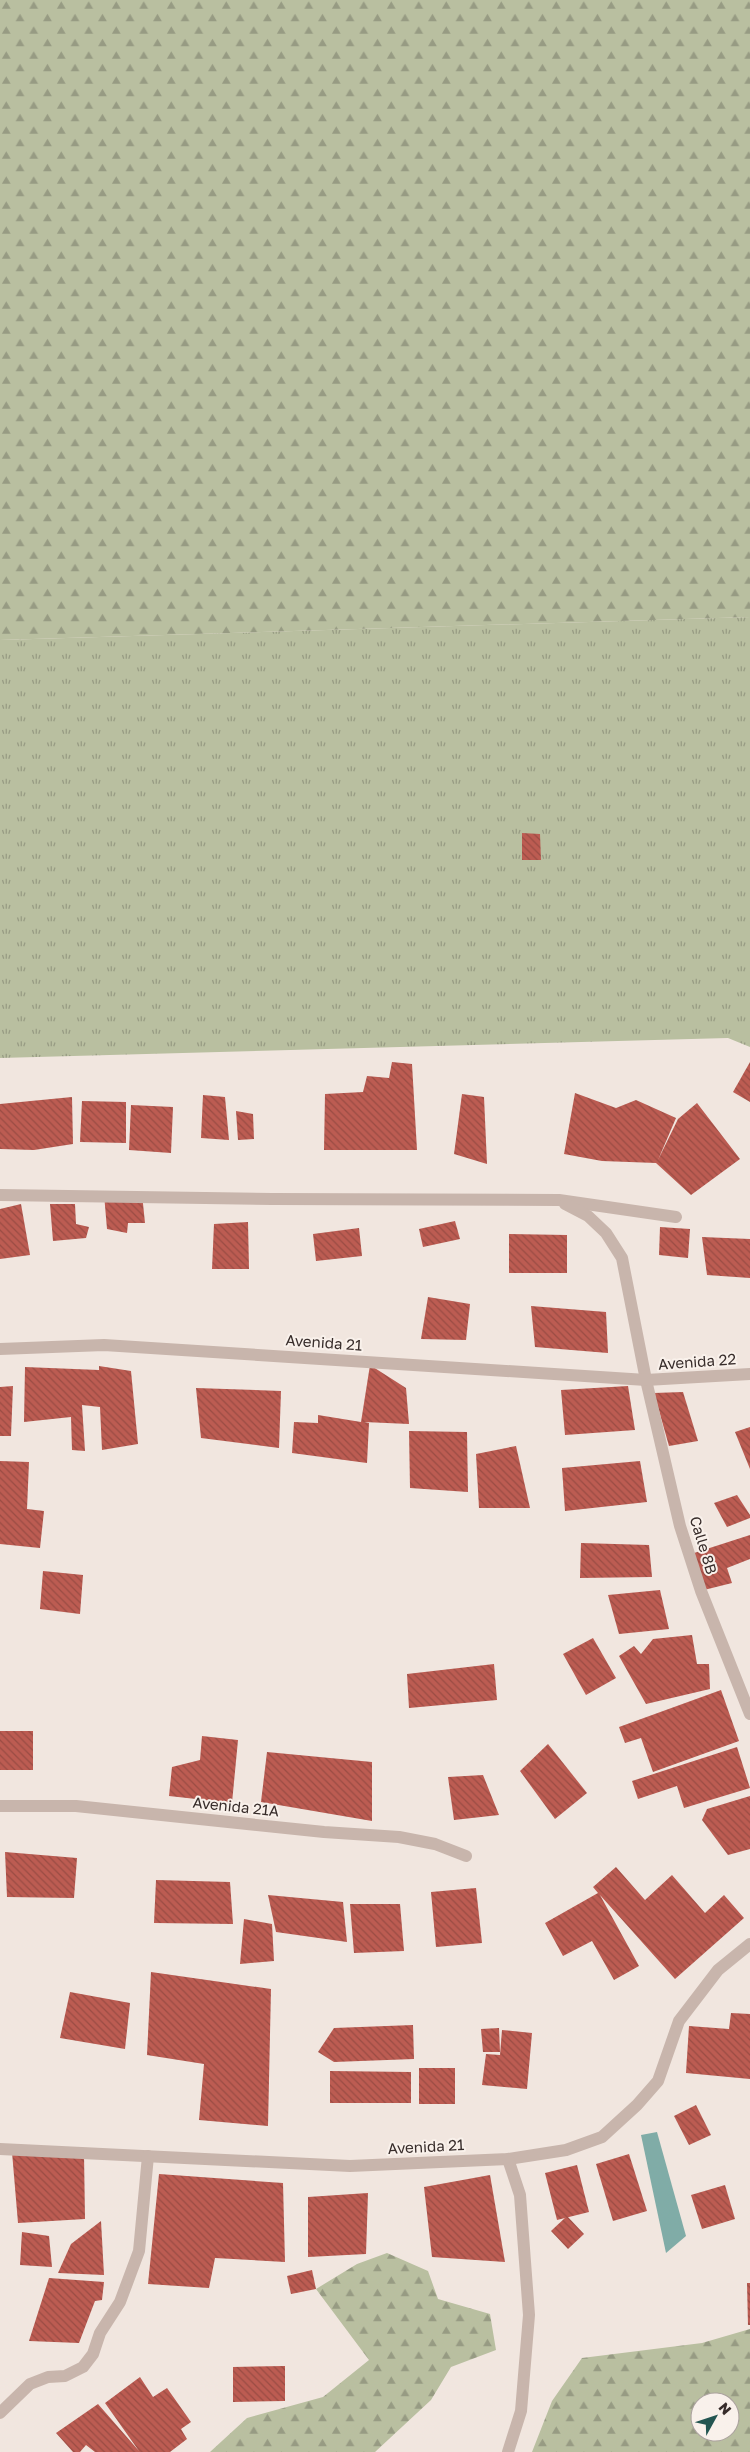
<svg xmlns="http://www.w3.org/2000/svg" width="750" height="2452" font-family="'Golos Text',sans-serif">
  <defs>
    <pattern id="grass-tufts" width="24" height="20" patternUnits="userSpaceOnUse" patternTransform="scale(1.25)"><rect width="24" height="20" fill="#b9bfa0"/><path d="M3 7l-1-3M5 7V3M7 7l1-3M15 17l-1-3M17 17v-4M19 17l1-3" fill="none" stroke="#979b83"/></pattern>
    <pattern id="forest-firs" width="22" height="20" patternUnits="userSpaceOnUse" patternTransform="scale(1.25)"><rect width="22" height="20" fill="#b9bfa0"/><path d="M5 1l3.5 6h-7zM16 11l3.5 6h-7z" fill="#979b83"/></pattern>
    <pattern id="building-back-hatch" width="6" height="6" patternUnits="userSpaceOnUse" patternTransform="scale(1.25)"><rect width="6" height="6" fill="#bc5c52"/><path d="M-1 5l2 2M0 0l6 6M5-1l2 2" fill="none" stroke="#9a4c44"/></pattern>
  </defs>
  <rect width="100%" height="100%" fill="#f1e6df"/>
  <path fill="url(#grass-tufts)" d="M750,617v430l-22,-9 -728,20v-418z"/>
  <g fill="url(#forest-firs)" fill-rule="evenodd">
    <path d="M0,0h750v617l-750,23z"/>
    <path d="M387,2253l41,18 10,28 52,15 6,36 -45,17 -20,33 -56,52h-165l37,-34 76,-21 46,-37 -53,-71 41,-25z"/>
    <path d="M750,2329v123h-218l20,-51 30,-43 120,-15zM700,2402h30v30h-30z"/>
  </g>
  <path fill="#80aca7" d="M657,2132l29,104 -20,17 -25,-118z"/>
  <g fill="url(#building-back-hatch)">
    <path d="M522,833l18,1 1,26h-19z"/>
    <path d="M392,1062l20,2 5,86h-93l1,-56 38,-2 4,-16 22,2z"/>
    <path d="M750,1062v40l-17,-10z"/>
    <path d="M575,1093l41,15 20,-8 40,18 -18,42 20,-41 19,-16 43,56 -49,36 -35,-32 -54,-2 -38,-7z"/>
    <path d="M462,1094l22,3 3,67 -33,-10z"/>
    <path d="M203,1095l22,2 4,43 -28,-2z"/>
    <path d="M72,1097l1,47 -39,6 -34,-1v-45z"/>
    <path d="M82,1101l44,1v41l-46,-1z"/>
    <path d="M131,1105l42,2 -2,46 -42,-3z"/>
    <path d="M236,1111l17,3 1,25 -16,1z"/>
    <path d="M104,1194h38l3,29h-17l-1,10 -20,-4z"/>
    <path d="M21,1204l9,51 -30,4v-50z"/>
    <path d="M50,1204h25l1,20 13,3 -3,11 -33,3z"/>
    <path d="M455,1221l5,18 -37,8 -4,-18z"/>
    <path d="M248,1222l1,47h-37l2,-45z"/>
    <path d="M660,1227l30,2 -2,29 -29,-3z"/>
    <path d="M359,1228l3,28 -46,5 -3,-27z"/>
    <path d="M509,1234l58,1v38h-58z"/>
    <path d="M702,1237l48,2v39l-43,-3z"/>
    <path d="M428,1297l42,7 -4,36 -45,-1z"/>
    <path d="M531,1306l75,6 2,41 -73,-6z"/>
    <path d="M370,1365l36,23 3,36 -45,-2 5,1 -2,40 -75,-10 2,-31 24,1v-8l43,7z"/>
    <path d="M99,1366l32,5 7,73 -36,6 -2,-43 -18,-2 3,46 -13,-1 -1,-33 -47,5 1,-55 74,3z"/>
    <path d="M13,1386l-2,50h-11v-49z"/>
    <path d="M628,1386l7,44 -70,5 -4,-45z"/>
    <path d="M196,1388l85,3 -2,57 -78,-10z"/>
    <path d="M683,1392l15,49 -29,5 -15,-53z"/>
    <path d="M750,1427v42l-15,-37z"/>
    <path d="M409,1431l58,1 1,60 -58,-4z"/>
    <path d="M516,1446l14,62h-51l-3,-54z"/>
    <path d="M0,1461l29,1 -2,47 17,2 -4,37 -40,-4z"/>
    <path d="M640,1461l7,41 -82,9 -3,-43z"/>
    <path d="M737,1495l13,20v3l-23,9 -13,-24z"/>
    <path d="M750,1535v24l-23,9 5,15 -28,7 -13,-36z"/>
    <path d="M581,1543l68,2 3,32 -72,1z"/>
    <path d="M43,1571l40,4 -3,39 -40,-5z"/>
    <path d="M660,1590l9,39 -50,5 -11,-39z"/>
    <path d="M692,1635l5,29h12l1,25 -64,15 -27,-48 15,-10 7,8 12,-15z"/>
    <path d="M593,1638l23,40 -30,17 -23,-41z"/>
    <path d="M494,1664l3,36 -88,8 -2,-34z"/>
    <path d="M721,1690l18,51 -86,31 -12,-34 -16,5 -6,-16z"/>
    <rect x="0" y="1731" width="33" height="39"/>
    <path d="M202,1736l36,4 -6,63 -63,-7 3,-29 28,-7z"/>
    <path d="M548,1744l39,49 -32,26 -35,-48z"/>
    <path d="M737,1747l13,41 -66,20 -7,-22 -39,13 -6,-18z"/>
    <path d="M267,1752l105,10v59l-111,-19z"/>
    <path d="M483,1775l16,40 -45,5 -6,-43z"/>
    <path d="M750,1796v53l-22,6 -26,-35 5,-11z"/>
    <path d="M5,1852l72,6 -3,40 -67,-1z"/>
    <path d="M616,1867l29,33 27,-25 33,38 19,-18 20,23 -69,61 -75,-84 39,71 -25,14 -22,-39 -29,15 -18,-33 53,-30 -5,-6z"/>
    <path d="M156,1880l74,2 3,42 -79,-1z"/>
    <path d="M476,1888l6,55 -46,4 -5,-55z"/>
    <path d="M268,1895l75,7 4,40 -71,-10z"/>
    <path d="M350,1904h50l4,47 -50,2z"/>
    <path d="M244,1919l28,5 2,37 -34,3z"/>
    <path d="M151,1972l120,17 -3,137 -69,-6 5,-56 -57,-9z"/>
    <path d="M70,1992l60,11 -5,46 -65,-11z"/>
    <path d="M731,2013l19,1v65l-64,-6 3,-47 40,3z"/>
    <path d="M413,2025l1,34 -80,3 -16,-10 16,-24z"/>
    <path d="M499,2028l1,24h-17l-2,-23z"/>
    <path d="M502,2030l30,3 -5,56 -45,-4 4,-31 14,1z"/>
    <rect x="419" y="2068" width="36" height="36"/>
    <path d="M330,2071l81,1v31h-81z"/>
    <path d="M696,2105l15,30 -22,10 -15,-29z"/>
    <path d="M12,2152l72,2 1,65 -67,4z"/>
    <path d="M629,2154l18,57 -34,10 -17,-57z"/>
    <path d="M577,2165l12,47 -32,8 -12,-47z"/>
    <path d="M159,2174l124,9 2,79 -70,-4 -6,30 -61,-4z"/>
    <path d="M490,2175l15,87 -73,-5 -8,-70z"/>
    <path d="M725,2185l10,34 -33,10 -11,-34z"/>
    <path d="M368,2193l-2,61 -58,3v-60z"/>
    <path d="M567,2216l17,18 -16,15 -17,-18z"/>
    <path d="M101,2221l3,54 -46,-2 13,-29z"/>
    <path d="M22,2232l27,4 3,31 -32,-2z"/>
    <path d="M312,2270l4,19 -25,5 -4,-18z"/>
    <path d="M49,2278l55,4 -2,18 -7,1 -16,42 -50,-2z"/>
    <path d="M747,2283h3v42h-2z"/>
    <path d="M285,2366v35l-52,1v-35z"/>
    <path d="M140,2377l13,20 14,-9 24,34 -10,7 6,10 -17,13h-75l-9,-7 -6,7h-7l-17,-19 42,-29 41,47 -34,-48z"/>
  </g>
  <g fill="none" stroke-linecap="round" stroke-linejoin="round">
    <g stroke="#c8b5ac" stroke-width="12">
      <path d="M0,1195l272,4 287,1 117,17"/>
      <path d="M565,1204l23,12 18,17 16,25 24,122 34,146 21,65 49,123"/>
      <path d="M0,1349l104,-4 542,35 104,-6"/>
      <path d="M0,1806h76l248,26 75,5 36,7 31,12"/>
      <path d="M0,2149l350,17 158,-7 58,-9 36,-13 35,-32 21,-24 21,-60 39,-51 32,-26"/>
      <path d="M508,2159l12,36 9,120 -8,96 -13,41"/>
      <path d="M0,2413l30,-29 18,-7 17,-1 18,-9 10,-13 7,-21 20,-31 19,-51 9,-95"/>
    </g>
  </g>
  <g text-anchor="middle" dominant-baseline="central" stroke-width="4" stroke-linejoin="round" paint-order="stroke">
    <g font-size="15" fill="#372c2a" stroke="#f9f1eb">
      <text transform="translate(324 1342) rotate(4)">Avenida 21</text>
      <text transform="translate(697 1361) rotate(-4)">Avenida 22</text>
      <text transform="translate(704 1545) rotate(73)">Calle 8B</text>
      <text transform="translate(236 1806) rotate(6)">Avenida 21A</text>
      <text transform="translate(426 2146) rotate(-3)">Avenida 21</text>
    </g>
  </g>
  <g transform="translate(715 2417) rotate(50)"><circle r="24" fill="#f9f1eb" stroke="#aba29e"/>
  <path d="M0-4L9 19L0 12L-9 19Z" fill="#235551"/>
  <text y="-8" font-size="14" font-weight="bold" text-anchor="middle" fill="#372c2a">N</text>
  </g>
</svg>
